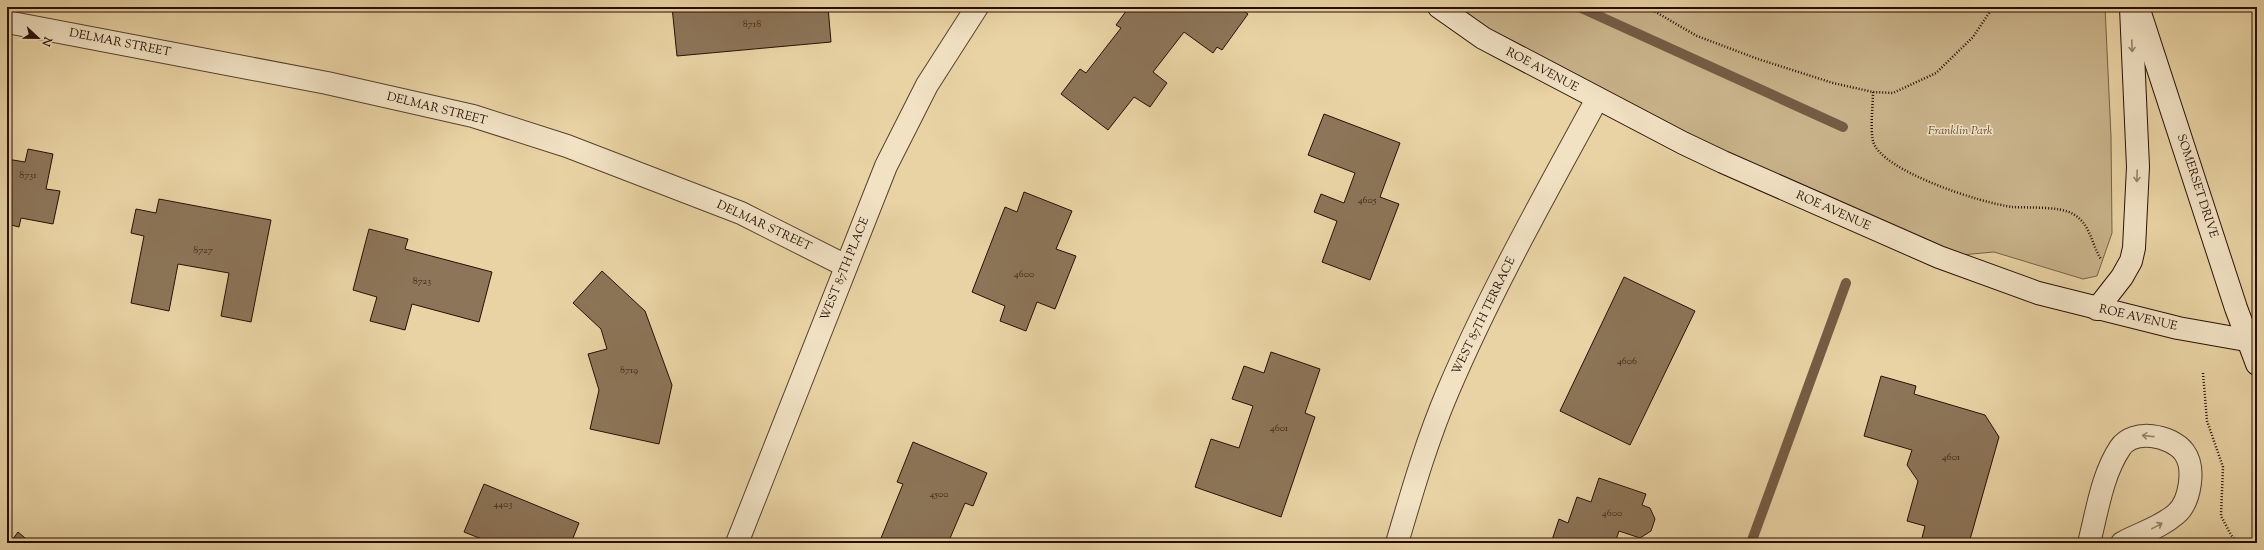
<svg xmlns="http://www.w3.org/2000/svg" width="2264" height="550" font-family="'Sorts Mill Goudy',serif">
  <rect width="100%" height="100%" fill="#e9d3a4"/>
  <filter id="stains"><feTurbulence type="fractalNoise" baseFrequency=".005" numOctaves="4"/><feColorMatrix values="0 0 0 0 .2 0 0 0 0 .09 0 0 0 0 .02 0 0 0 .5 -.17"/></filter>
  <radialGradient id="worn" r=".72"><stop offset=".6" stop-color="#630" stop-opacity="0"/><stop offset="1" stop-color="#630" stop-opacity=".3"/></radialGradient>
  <path fill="#c8b289" stroke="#786047" d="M1439,7h666l6,129 1,97 -15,43 -14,3 -89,-27 -55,5 -216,-95z"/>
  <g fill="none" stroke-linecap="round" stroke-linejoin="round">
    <g stroke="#745c44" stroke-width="10">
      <path d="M1579,7l264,120"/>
      <path d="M1751,543l95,-260"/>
    </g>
  </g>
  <g fill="#8c7558" stroke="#280f05">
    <path d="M672,7h156l3,35 -154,14z"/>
    <path d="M1129,7h109l10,7 -26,36 -5,-3 -4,6 -29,-21 -31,40 14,11 -17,24 -16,-10 -26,33 -47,-36 19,-25 6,4 35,-45 -5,-3z"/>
    <path d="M1324,114l76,29 -20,54 19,7 -29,76 -48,-18 15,-41 -23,-9 7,-18 23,9 11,-30 -47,-18z"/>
    <path d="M28,149l25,5 -7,35 14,2 -7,33 -32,-6 -2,9 -12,-3v-65l18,3z"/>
    <path d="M1024,192l48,19 -16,38 20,7 -21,53 -18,-7 -11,29 -26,-10 5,-15 -33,-14 33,-85 12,5z"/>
    <path d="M159,199l112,21 -20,102 -30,-6 8,-43 -51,-9 -9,47 -38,-8 13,-67 -13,-3 5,-24 20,4z"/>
    <path d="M369,229l39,10 -3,10 87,23 -13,50 -67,-18 -7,26 -35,-9 7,-24 -24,-7z"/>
    <path d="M602,271l43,40 27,74 -13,59 -69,-15 9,-39 -11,-36 19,-5 -6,-20 -28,-26z"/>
    <path d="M1624,277l71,34 -65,134 -70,-34z"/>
    <path d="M1271,352l49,17 -15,44 10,4 -34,100 -86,-30 16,-48 28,9 14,-42 -21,-7 12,-33 20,7z"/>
    <path d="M1881,376l35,10 -2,8 71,21 14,22 -30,106 -48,-1 4,-16 -18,-5 11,-40 -11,-16 5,-15 -48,-14z"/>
    <path d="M913,442l74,31 -14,33 -8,-3 -17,40h-69l24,-59 -6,-2z"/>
    <path d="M1599,478l47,16 -4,11 8,3 5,11 -4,12 -11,7 -21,-7 -4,12h-64l8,-24 9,4 9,-26 14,5z"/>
    <path d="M484,484l95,39 -8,20h-79l-28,-11z"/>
    <path d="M18,532l13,11h-21z"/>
  </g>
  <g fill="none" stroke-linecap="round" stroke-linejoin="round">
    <g stroke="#58402d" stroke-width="24">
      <g id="street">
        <path d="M7,22l320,61 146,33 94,30 174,67 105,53"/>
        <path d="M737,543l149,-377 41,-81 50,-78"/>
        <path d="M1397,543c15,-51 30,-103 51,-152 43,-101 97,-196 149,-292"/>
        <path d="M2089,543c8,-31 13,-68 31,-95 13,-20 51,-13 64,4 12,16 6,50 -8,62 -16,14 -36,19 -54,29"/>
      </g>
    </g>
    <g stroke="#280f05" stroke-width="24">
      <g id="secondary">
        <path d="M1439,7l44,31 200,105 40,19 216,95 99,36 140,35 79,14"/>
        <path d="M2138,7l98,301 21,56"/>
        <path d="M2097,309l25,-32 9,-16 3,-13 4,-81 -7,-159"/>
      </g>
    </g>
    <g stroke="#280f05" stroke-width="2.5" stroke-dasharray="1 2" stroke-linecap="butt">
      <path d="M1647,7l50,29 61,23 75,24 40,9 20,1 43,-20 37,-36 20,-30"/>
      <path d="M1873,92c0,15 -3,34 0,49 7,30 111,63 140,66 16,1 47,-1 60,7 18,10 18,30 28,45"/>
      <path d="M2203,373l4,48 16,46 -2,49 10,19 7,8"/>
    </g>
    <use href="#street" stroke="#f1e2c4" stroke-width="22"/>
    <use href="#secondary" stroke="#f1e2c4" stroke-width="22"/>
  </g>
  <defs><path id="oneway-shaft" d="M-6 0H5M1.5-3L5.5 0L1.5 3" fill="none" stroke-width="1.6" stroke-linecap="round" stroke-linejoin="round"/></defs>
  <g stroke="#97836e">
    <use href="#oneway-shaft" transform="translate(2132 46) rotate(88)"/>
    <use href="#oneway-shaft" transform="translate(2137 176) rotate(92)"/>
    <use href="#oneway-shaft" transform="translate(2148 436) rotate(-174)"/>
    <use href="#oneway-shaft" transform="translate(2157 526) rotate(-29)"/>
  </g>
  <g text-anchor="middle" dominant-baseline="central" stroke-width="3" stroke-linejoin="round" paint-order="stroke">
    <g font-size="10" fill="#41281a">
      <text x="752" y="24">8718</text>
      <text x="28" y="175">8731</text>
      <text x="1367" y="200">4605</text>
      <text x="203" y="250">8727</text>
      <text x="1024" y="274">4600</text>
      <text x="422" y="281">8723</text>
      <text x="1627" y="361">4606</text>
      <text x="629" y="370">8719</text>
      <text x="1279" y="428">4601</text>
      <text x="1951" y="457">4601</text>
      <text x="939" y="494">4500</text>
      <text x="503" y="504">4403</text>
      <text x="1612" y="513">4600</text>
    </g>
    <g font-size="12" fill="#280f05" stroke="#f1e2c4">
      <text transform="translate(120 43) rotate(11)">DELMAR STREET</text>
      <text transform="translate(1542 70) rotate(28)">ROE AVENUE</text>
      <text transform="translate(437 109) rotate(14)">DELMAR STREET</text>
      <text transform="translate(2197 186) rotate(72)">SOMERSET DRIVE</text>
      <text transform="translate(1833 211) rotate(24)">ROE AVENUE</text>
      <text transform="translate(764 226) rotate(25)">DELMAR STREET</text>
      <text transform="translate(845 269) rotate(-68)">WEST 87TH PLACE</text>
      <text transform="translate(1484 316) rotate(-64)">WEST 87TH TERRACE</text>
      <text transform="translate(2138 318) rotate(13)">ROE AVENUE</text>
    </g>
    <g font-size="12" font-style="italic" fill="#604833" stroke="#f1e2c4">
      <text x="1960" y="131">Franklin Park</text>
    </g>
  </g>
  <rect width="2264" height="550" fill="none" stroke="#e9d3a4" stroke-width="24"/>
  <rect x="8" y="8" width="2248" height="534" fill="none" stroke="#280f05" stroke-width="2"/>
  <rect x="12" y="12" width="2240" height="526" fill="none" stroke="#280f05"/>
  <g transform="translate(38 38) rotate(112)" stroke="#f1e2c4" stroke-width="3" paint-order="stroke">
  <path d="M0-3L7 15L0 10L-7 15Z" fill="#280f05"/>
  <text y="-6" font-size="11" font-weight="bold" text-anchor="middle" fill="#280f05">N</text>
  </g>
  <rect width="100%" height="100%" filter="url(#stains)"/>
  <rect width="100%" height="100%" fill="url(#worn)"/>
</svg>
